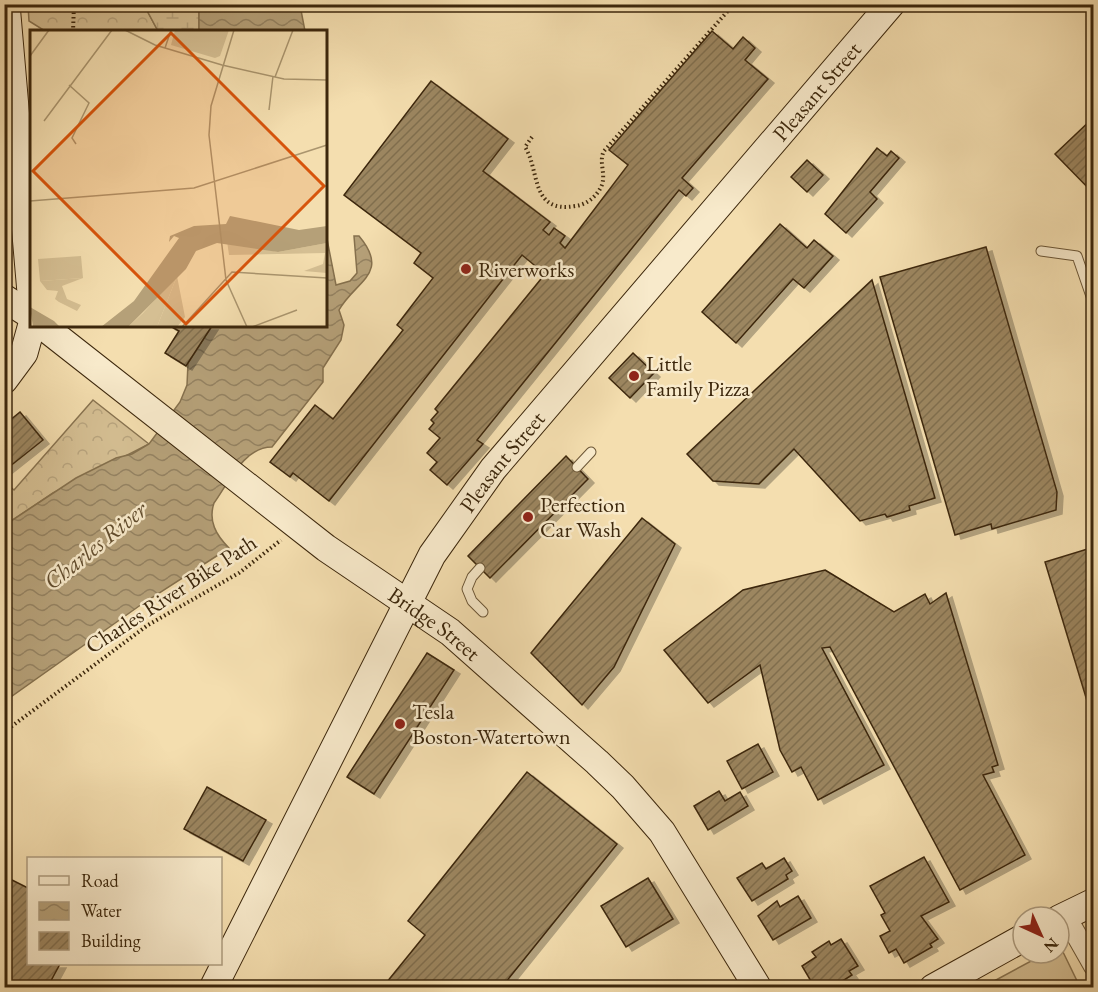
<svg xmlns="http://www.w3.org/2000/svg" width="1098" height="992" font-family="'EB Garamond',serif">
  <defs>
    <pattern id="forest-crowns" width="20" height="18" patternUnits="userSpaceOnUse" patternTransform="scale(1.5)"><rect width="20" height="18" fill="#d5bf93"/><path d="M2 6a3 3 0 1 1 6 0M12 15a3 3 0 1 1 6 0" fill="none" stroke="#b8a47e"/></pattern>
    <pattern id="wetland-marsh" width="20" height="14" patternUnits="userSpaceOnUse" patternTransform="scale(1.5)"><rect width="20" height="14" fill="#d5bf93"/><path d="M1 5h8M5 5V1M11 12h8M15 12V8" fill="none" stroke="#b8a47e"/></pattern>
    <pattern id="water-waves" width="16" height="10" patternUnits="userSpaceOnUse" patternTransform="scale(1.5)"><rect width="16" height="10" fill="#b5a078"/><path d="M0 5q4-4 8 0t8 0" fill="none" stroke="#948261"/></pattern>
    <pattern id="building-hatch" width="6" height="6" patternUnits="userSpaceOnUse" patternTransform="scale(1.5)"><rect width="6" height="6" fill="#9c8661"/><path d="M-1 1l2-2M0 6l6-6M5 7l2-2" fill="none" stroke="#806e4e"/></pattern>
    <filter id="shadow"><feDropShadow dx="6" dy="4" stdDeviation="0" flood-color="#0004"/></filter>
  </defs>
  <rect width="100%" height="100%" fill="#f4deaf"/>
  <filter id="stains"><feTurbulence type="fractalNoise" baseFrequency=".00333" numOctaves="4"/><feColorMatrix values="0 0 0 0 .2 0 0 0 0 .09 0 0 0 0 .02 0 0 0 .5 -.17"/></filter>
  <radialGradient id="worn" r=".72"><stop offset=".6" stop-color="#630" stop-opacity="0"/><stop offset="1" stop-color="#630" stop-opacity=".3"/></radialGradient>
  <g fill="url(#forest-crowns)" stroke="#887350" stroke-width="1.5">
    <path d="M28,5h116l14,26h-113l-16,-10z"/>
    <path d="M93,400l56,44 -96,49 -48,32 -1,-38 3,-3 7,6z"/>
  </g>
  <path fill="url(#wetland-marsh)" stroke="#887350" stroke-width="1.5" d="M144,5h55v26h-41z"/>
  <path fill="#d5bf93" stroke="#887350" stroke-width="1.5" d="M1059,950l4,2 17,35h-97l63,-34h13z"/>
  <g fill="url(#water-waves)" stroke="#85704d" stroke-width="1.5">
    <path d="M199,5h101l5,26h-106z"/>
    <path d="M326,234l10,51 14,-4 7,-8 -3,-37h5c32,38 -4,45 -20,74l5,15 -3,15 -18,28v14l-51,65c-28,0 -43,35 -58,56 -6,18 2,32 15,45l-87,56 -137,97v-176l71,-47 40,-20 16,-4 17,-10 31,-42 7,-17 1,-22 24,-37h114z"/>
  </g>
  <g fill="url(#building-hatch)" stroke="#3c270c" stroke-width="1.5" filter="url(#shadow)">
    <path d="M712,31l21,18 10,-12 12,11 -10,12 23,19 -86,99 11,10 -7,8 -7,-6 -202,250 6,4 -36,41 -17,-15 7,-8 -10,-9 13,-15 -11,-9 5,-6 -3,-3 7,-8 -3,-3 110,-135 -23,-19 -193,246 -36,-28 -3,4 -20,-15 45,-57 18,14 70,-89 -6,-5 36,-47 -19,-15 7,-10 -77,-58 87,-114 77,58 -25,32 67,51 -7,8 6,5 5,-7 11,8 -5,7 5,5 63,-83 -19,-15z"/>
    <path d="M1094,117v77l-39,-40z"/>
    <path d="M877,148l10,8 4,-5 8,7 -29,34 7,7 -31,34 -21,-19z"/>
    <path d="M807,160l16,15 -16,17 -16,-15z"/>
    <path d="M780,224l27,24 7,-8 19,16 -29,32 -11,-9 -57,64 -34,-31z"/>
    <path d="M986,247l71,245 -1,18 -64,19 -1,-5 -36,11 -75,-258z"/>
    <path d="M872,280l63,218 -26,8 1,4 -23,7 -2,-3 -25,7 -66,-72 -35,35 -46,-3 -26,-27z"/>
    <path d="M170,326h42l-26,40 -21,-13 14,-22z"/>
    <path d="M633,353l21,20 -24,25 -21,-20z"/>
    <path d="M20,412l23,28 -39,31v-46z"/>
    <path d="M566,456l22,23 -98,99 -22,-22z"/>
    <path d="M642,518l33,26 -61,123 -32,38 -51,-52z"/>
    <path d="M1094,547v177l-49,-162z"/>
    <path d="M825,570l69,42 31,-18 5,10 16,-11 52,172 -6,2 2,5 -11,3 42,80 -65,35 -130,-243 -8,1 62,117 -66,35 -17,-33 -9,5 -12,-22 -20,-85 -52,38 -44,-53 79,-60z"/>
    <path d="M427,653l27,17 -80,124 -27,-17z"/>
    <path d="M758,744l15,28 -31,17 -15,-28z"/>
    <path d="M527,772l90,72 -116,144h-119l43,-53 -17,-14z"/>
    <path d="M207,787l59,33 -23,41 -59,-32z"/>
    <path d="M719,791l6,10 15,-9 8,14 -40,24 -14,-24z"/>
    <path d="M924,857l25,45 -28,14 17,23 -8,5 2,3 -28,16 -8,-14 -7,4 -9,-17 10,-5 -9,-16 4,-2 -15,-27z"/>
    <path d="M784,858l8,13 -6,4 2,4 -36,22 -15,-23 25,-15 4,6z"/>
    <path d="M4,876l24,12v76h32l-13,24h-43z"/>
    <path d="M648,878l25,41 -47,28 -25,-41z"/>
    <path d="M798,896l13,22 -38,22 -15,-24 19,-15 3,6z"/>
    <path d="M841,939l17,27 -9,5 3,4 -19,12 -4,-6 -14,7 -13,-22 14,-9 -4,-5 17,-11 2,4z"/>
  </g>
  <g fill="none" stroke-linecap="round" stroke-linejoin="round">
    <g stroke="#6a5535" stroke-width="11">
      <g id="lane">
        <path d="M1041,251l36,5 17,49"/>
        <path d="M577,467l14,-15"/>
        <path d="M480,568l-8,9 -5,12 5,12 11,11"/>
      </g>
    </g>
    <g stroke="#6a5535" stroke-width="22">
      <path id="street" d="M1065,915l29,51"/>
    </g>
    <g stroke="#3c270c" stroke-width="29">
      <g id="secondary">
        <path d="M6,4l26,300"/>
        <path d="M4,298l28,18"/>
        <path id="s1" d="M43,326l283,222 124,84 147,130 26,25 39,45 96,156"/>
        <path d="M4,380l20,-27 8,-29"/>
        <path d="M1059,919l35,-17"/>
        <path id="s2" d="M213,988l219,-433 61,-86 398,-465"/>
        <path d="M933,988l90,-50"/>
      </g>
    </g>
    <g stroke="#3c270c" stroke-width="4" stroke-dasharray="1.5 3" stroke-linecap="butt">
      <path d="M73,32l1,-28"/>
      <path d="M532,137l-7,10c15,23 5,67 50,59 11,-1 21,-9 26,-19 6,-12 -3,-25 3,-36l130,-147"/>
      <path d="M4,732l144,-107 91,-52 42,-33"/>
    </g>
    <use href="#lane" stroke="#f8eacb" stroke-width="9"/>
    <use href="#street" stroke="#f8eacb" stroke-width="20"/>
    <use href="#secondary" stroke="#f8eacb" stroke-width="27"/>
  </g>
  <g fill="#8f2418" stroke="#f8eacb" stroke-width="2">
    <circle cx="466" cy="269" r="6"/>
    <circle cx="634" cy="376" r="6"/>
    <circle cx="528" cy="517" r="6"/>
    <circle cx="400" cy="724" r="6"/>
  </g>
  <g text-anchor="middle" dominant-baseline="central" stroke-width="5" stroke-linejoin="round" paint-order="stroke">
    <g font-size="22" fill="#3c270c" stroke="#f8eacb">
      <text stroke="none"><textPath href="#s2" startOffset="1088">Pleasant Street</textPath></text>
      <text stroke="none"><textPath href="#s2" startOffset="602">Pleasant Street</textPath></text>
      <text transform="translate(171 594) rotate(-33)">Charles River Bike Path</text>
      <text stroke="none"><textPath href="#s1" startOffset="492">Bridge Street</textPath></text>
    </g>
    <g font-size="22" fill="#3c270c" stroke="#f8eacb" text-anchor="start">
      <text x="478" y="269">Riverworks</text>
      <text x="646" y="363">Little<tspan x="646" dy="25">Family Pizza</tspan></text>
      <text x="540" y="504">Perfection<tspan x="540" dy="25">Car Wash</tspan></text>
      <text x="412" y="711">Tesla<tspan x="412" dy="25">Boston-Watertown</tspan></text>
    </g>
    <g font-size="24" font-style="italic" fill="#604b2c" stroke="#f8eacb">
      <text transform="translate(95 545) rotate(-39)">Charles River</text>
    </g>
  </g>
  <g transform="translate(30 30)">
    <rect width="297" height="297" fill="#f4deaf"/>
    <path d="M53,248l-21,8 5,13 14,6 -4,6 -18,-9 -4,-3 3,-8 -11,-1 -7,-9z" fill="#d5bf93"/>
    <path d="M197,211l51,11 49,-9v30l-23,-2 19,-7 2,-11 -96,2zM147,246l8,41 -8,10h-20z" fill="#d5bf93"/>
    <path d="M147,246l-20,51h-29l15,-14z" fill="#d5bf93"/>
    <path d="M145,0h54l-9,26 -5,2 -44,-13zM51,226l2,22 -43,3 -2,-22z" fill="#d5bf93"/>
    <path d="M200,186l69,14 28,-4v17l-49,9 -61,-9 -21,8 -10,18 -58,58h-27l33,-26 45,-63 -5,-2 -5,6 1,-6 24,-10 32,-2zM0,277l24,14 6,6h-27z" fill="#b5a078"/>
    <path fill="none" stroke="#aa956e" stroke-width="1.5" d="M95,0l30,15 67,20 62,14 43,1M204,0l-23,76 -2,29 17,145 21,47M135,18l6,-18M0,26l19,-26M245,47l18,-47M39,55l20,18 -17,35 4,6M239,80l4,-34M14,91l68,-91M0,171l164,-13 133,-43M152,297l50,-55 95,6M222,297l45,-17"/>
    <path fill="#d7540c" fill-opacity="0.15" stroke="#d7540c" stroke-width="3" d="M141,3l153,153 -138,138 -153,-153z"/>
    <rect width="297" height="297" fill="none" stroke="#3c270c" stroke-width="3"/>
  </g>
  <rect width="1098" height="992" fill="none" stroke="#f4deaf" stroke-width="24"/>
  <rect x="6" y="6" width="1086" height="980" fill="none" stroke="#3c270c" stroke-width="3"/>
  <rect x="12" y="12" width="1074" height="968" fill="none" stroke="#3c270c" stroke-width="1.5"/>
  <rect x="27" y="857" width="195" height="108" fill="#f8eacb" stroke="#ad9c7f" stroke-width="1.5"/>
  <rect x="39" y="876" width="30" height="9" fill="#f8eacb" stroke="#ad9c7f" stroke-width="1.5"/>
  <text x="81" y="887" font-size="18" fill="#3c270c">Road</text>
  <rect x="39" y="902" width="30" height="18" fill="url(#water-waves)" stroke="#ad9c7f" stroke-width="1.5"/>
  <text x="81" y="917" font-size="18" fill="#3c270c">Water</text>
  <rect x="39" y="932" width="30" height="18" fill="url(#building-hatch)" stroke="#ad9c7f" stroke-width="1.5"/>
  <text x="81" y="947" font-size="18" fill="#3c270c">Building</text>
  <g transform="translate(1041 935) rotate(135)"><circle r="28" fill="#f8eacb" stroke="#ad9c7f" stroke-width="1.5"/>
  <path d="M0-4.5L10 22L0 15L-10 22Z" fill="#8f2418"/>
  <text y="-9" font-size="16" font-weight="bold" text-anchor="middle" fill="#3c270c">N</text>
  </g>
  <rect width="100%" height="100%" filter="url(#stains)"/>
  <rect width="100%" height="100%" fill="url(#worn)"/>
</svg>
